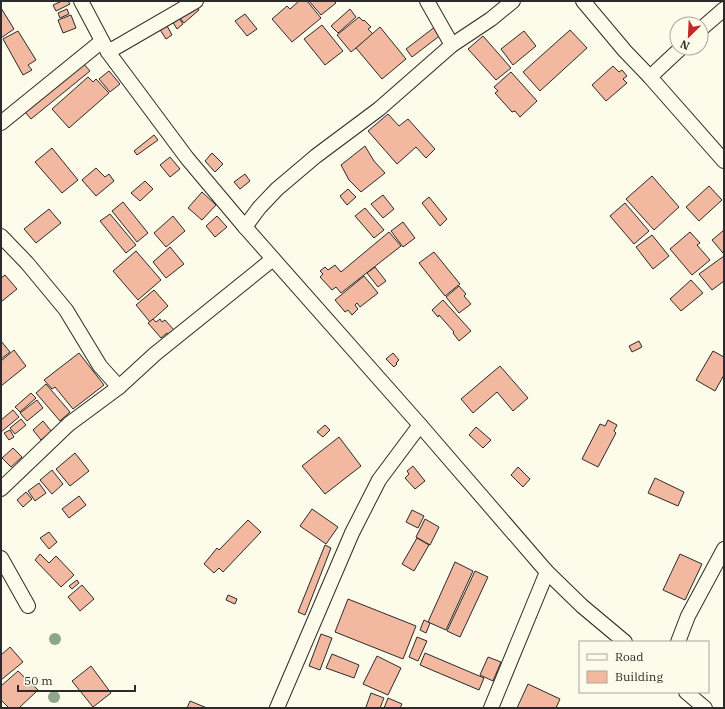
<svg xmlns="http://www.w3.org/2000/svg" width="725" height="709" font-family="'IBM Plex Serif',serif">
  <rect width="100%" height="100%" fill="#fdfbea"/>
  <g fill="#f2b8a0" stroke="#2b2b2b">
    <path d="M62,1h6l2,3 -14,7 -3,-6z"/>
    <path d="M299,1h8l14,17 -29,24 -20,-23 15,-13 3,3z"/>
    <path d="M309,1h25l2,2 -15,12z"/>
    <path d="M194,4l5,6 -15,13 -5,-6z"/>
    <path d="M1,8l13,21 -13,9z"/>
    <path d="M67,9l2,5 -9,4 -2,-5z"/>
    <path d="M350,9l6,8 -18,16 -7,-7z"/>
    <path d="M245,14l12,15 -10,7 -12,-15z"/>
    <path d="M71,15l5,13 -13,5 -5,-13z"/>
    <path d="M178,16l5,8 -6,5 -5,-8z"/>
    <path d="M359,17l4,4 1,-1 7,7 -3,2 5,5 -22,18 -14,-17z"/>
    <path d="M166,24l6,11 -6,4 -7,-11z"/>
    <path d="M322,25l21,26 -18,14 -21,-26z"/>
    <path d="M436,26l6,8 -30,23 -6,-8z"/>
    <path d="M380,27l26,32 -24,20 -26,-31z"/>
    <path d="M570,30l17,18 -47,43 -17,-19z"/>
    <path d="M18,31l18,29 -8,5 4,5 -9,5 -20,-36z"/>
    <path d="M524,31l12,15 -23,19 -12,-16z"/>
    <path d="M483,36l28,32 -15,12 -28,-31z"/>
    <path d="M83,63l7,8 -59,48 -6,-7z"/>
    <path d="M613,66l6,6 3,-2 5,6 -4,3 4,4 -21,18 -14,-16z"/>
    <path d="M109,71l11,13 -10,8 -11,-13z"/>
    <path d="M511,72l26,29 -17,16 -5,-6 -3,1 -17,-19 3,-2 -4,-4z"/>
    <path d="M88,77l5,5 3,-3 13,14 -40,35 -17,-19z"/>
    <path d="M388,114l11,12 9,-7 27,30 -9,9 -10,-11 -19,17 -29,-33z"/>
    <path d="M154,135l4,5 -21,15 -3,-4z"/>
    <path d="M365,146l9,15 11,12 -24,19 -12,-12 -8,-15z"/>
    <path d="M52,148l26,32 -16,13 -27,-31z"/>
    <path d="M212,153l11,11 -8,8 -10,-11z"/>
    <path d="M170,157l10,12 -10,8 -10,-12z"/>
    <path d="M96,168l9,9 4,-3 5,7 -18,15 -14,-16z"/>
    <path d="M245,174l5,7 -10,8 -6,-7z"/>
    <path d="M652,176l27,31 -25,23 -28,-31z"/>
    <path d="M145,181l8,8 -13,12 -9,-8z"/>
    <path d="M709,186l13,14 -23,21 -13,-14z"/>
    <path d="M348,189l8,8 -9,8 -7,-9z"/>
    <path d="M202,192l14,13 -14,15 -14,-12z"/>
    <path d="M383,195l11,14 -11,9 -12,-14z"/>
    <path d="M429,197l18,22 -7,7 -18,-23z"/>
    <path d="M123,202l25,31 -11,9 -25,-31z"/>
    <path d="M625,203l24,28 -15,13 -24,-28z"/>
    <path d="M365,208l19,22 -10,8 -19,-22z"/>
    <path d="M49,209l12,14 -25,20 -12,-14z"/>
    <path d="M110,214l26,31 -10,8 -26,-32z"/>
    <path d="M173,216l12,15 -19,16 -12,-14z"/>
    <path d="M217,216l10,11 -12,10 -9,-11z"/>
    <path d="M403,222l12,16 -12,9 -12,-16z"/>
    <path d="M724,230v22l-1,1 -11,-13z"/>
    <path d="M389,232l12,14 -60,47 -5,-6 -4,3 -12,-13 3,-3 -3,-3 5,-4 3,3 7,-5 6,7z"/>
    <path d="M690,232l10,11 -3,2 13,15 -18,15 -22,-26z"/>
    <path d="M652,235l17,21 -16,13 -17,-22z"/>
    <path d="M170,247l14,17 -18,14 -13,-16z"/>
    <path d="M136,251l25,29 -23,20 -25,-29z"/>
    <path d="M434,252l26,32 -15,12 -26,-33z"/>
    <path d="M724,256v25l-12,9 -13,-16z"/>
    <path d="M375,267l11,14 -8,6 -11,-14z"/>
    <path d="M5,275l12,14 -16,13v-24z"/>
    <path d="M364,276l14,17 -18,14 -3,-4 -2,2 3,4 -6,6 -4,-5 -3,2 -10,-12z"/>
    <path d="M691,280l12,13 -22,18 -11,-12z"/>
    <path d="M459,286l7,8 -2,2 7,8 -12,9 -13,-16z"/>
    <path d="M154,290l14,16 -18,16 -14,-17z"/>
    <path d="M443,300l28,31 -12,10 -6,-8 1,-1 -15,-17 -1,2 -6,-7z"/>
    <path d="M153,319l3,3 4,-3 2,3 3,-2 9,10 -6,5 -1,-2 -6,5 -13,-15z"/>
    <path d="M1,341l9,11 -9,7z"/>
    <path d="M639,341l3,6 -10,5 -3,-6z"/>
    <path d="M14,350l12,16 -25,20v-25z"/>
    <path d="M713,351l11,6v18l-9,16 -19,-11z"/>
    <path d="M79,353l25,32 -31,24 -18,-22 -3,2 -8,-9z"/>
    <path d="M393,353l6,7 -3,3 1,1 -3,3 -8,-8z"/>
    <path d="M500,366l28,32 -15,13 -16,-19 -24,21 -12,-14z"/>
    <path d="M46,384l24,28 -10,9 -24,-28z"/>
    <path d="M31,393l5,5 -16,14 -5,-5z"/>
    <path d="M37,400l6,8 -16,13 -7,-8z"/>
    <path d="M13,410l6,7 -18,15v-12z"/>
    <path d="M21,419l5,6 -11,9 -5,-6z"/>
    <path d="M608,420l9,5 -3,6 2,2 -18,34 -16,-8 18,-35 5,2z"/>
    <path d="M43,421l9,11 -11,8 -8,-10z"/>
    <path d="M325,425l5,5 -7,7 -6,-5z"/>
    <path d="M476,427l15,13 -8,8 -14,-13z"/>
    <path d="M10,430l4,7 -5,3 -5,-7z"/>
    <path d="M339,437l22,29 -36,28 -23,-28z"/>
    <path d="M13,448l9,9 -11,10 -9,-9z"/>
    <path d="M75,453l14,18 -19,15 -14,-17z"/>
    <path d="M413,466l12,15 -10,8 -10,-11 4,-4 -2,-3z"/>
    <path d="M518,467l12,12 -7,8 -12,-12z"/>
    <path d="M52,470l11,14 -11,10 -12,-14z"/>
    <path d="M655,478l29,14 -6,14 -30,-13z"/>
    <path d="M39,483l7,10 -11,8 -7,-10z"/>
    <path d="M26,492l6,7 -9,8 -6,-7z"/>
    <path d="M79,496l7,9 -17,13 -7,-9z"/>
    <path d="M312,509l26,18 -12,17 -26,-18z"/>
    <path d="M412,510l12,6 -6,12 -12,-6z"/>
    <path d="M425,519l14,8 -9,18 -14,-8z"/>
    <path d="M248,520l13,12 -38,40 -4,-4 -5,5 -10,-9 13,-16 2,2z"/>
    <path d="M49,532l8,10 -8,7 -9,-11z"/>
    <path d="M417,538l12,7 -15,26 -12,-7z"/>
    <path d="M325,545l6,3 -26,67 -7,-3z"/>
    <path d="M40,554l9,9 7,-7 18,19 -13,12 -26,-27z"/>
    <path d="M680,554l22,10 -17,36 -22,-10z"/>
    <path d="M455,562l18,9 -27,59 -18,-8z"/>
    <path d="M475,571l13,6 -28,60 -13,-6z"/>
    <path d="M77,580l2,3 -7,6 -3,-3z"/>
    <path d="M82,585l12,14 -14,12 -12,-14z"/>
    <path d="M228,595l9,4 -2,5 -9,-4z"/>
    <path d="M348,599l68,27 -13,33 -68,-27z"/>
    <path d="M424,620l6,3 -4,10 -6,-3z"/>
    <path d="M321,634l11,4 -12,32 -11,-4z"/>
    <path d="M417,637l10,4 -9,20 -9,-4z"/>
    <path d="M10,647l13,15 -22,18v-25z"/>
    <path d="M425,653l59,25 -5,12 -59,-25z"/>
    <path d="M332,654l27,11 -5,13 -28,-10z"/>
    <path d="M377,656l24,12 -13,27 -25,-11z"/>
    <path d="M488,657l13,5 -8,19 -13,-6z"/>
    <path d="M91,666l20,27 -18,14 -21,-26z"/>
    <path d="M18,671l20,19 -19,18h-10l-8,-8v-14z"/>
    <path d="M528,684l32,15 -4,9h-39z"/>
    <path d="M371,693l13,5 -4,10h-11l-3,-1z"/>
    <path d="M388,698l14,6 -2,4h-16z"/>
    <path d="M190,701l17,7h-20z"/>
  </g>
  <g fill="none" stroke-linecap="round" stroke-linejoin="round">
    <g stroke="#2b2b2b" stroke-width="16">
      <g id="minor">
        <path d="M81,1l27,51 79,106 58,69 175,198 127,147 35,34 43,36"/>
        <path d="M427,1l25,44"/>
        <path d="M583,1l42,50 25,26 74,84"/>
        <path d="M701,29l23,-20"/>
        <path d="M108,52l88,-51"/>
        <path d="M650,77l31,-29"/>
        <path d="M1,123l101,-82"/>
        <path d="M245,227l14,-19 18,-19 39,-33 63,-47 73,-64 39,-26 22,-18"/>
        <path d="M1,236l26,27 39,47 34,56 19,21"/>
        <path d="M1,489l68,-65 50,-37 36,-33 118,-95"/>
        <path d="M1,558l27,48"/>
        <path d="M678,642l10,-26 36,-67"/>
        <path d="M686,692l19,16"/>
        <path d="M277,708l75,-175 27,-53 41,-55"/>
        <path d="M491,708l56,-136"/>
      </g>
    </g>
    <use href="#minor" stroke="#fdfbea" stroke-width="14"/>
  </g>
  <g fill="#8ea78a">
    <circle cx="55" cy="639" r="6"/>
    <circle cx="54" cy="697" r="6"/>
  </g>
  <rect width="725" height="709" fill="none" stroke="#2b2b2b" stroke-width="4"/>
  <rect x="579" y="641" width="130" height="52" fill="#fdfbea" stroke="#a9a89e"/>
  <rect x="587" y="654" width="20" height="6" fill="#fdfbea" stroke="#a9a89e"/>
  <text x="615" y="661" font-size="12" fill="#2b2b2b">Road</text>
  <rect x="587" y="671" width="20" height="12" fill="#f2b8a0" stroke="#a9a89e"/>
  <text x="615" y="681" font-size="12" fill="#2b2b2b">Building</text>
  <g transform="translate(689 36) rotate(204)"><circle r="19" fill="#fdfbea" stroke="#a9a89e"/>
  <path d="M0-3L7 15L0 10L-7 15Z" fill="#c62828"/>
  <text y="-6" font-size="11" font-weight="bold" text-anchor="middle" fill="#2b2b2b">N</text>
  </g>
  <path d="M18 685v6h117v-6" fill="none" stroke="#2b2b2b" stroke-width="2"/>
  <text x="24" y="685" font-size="12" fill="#2b2b2b" stroke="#fdfbea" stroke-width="3" paint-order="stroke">50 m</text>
</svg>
